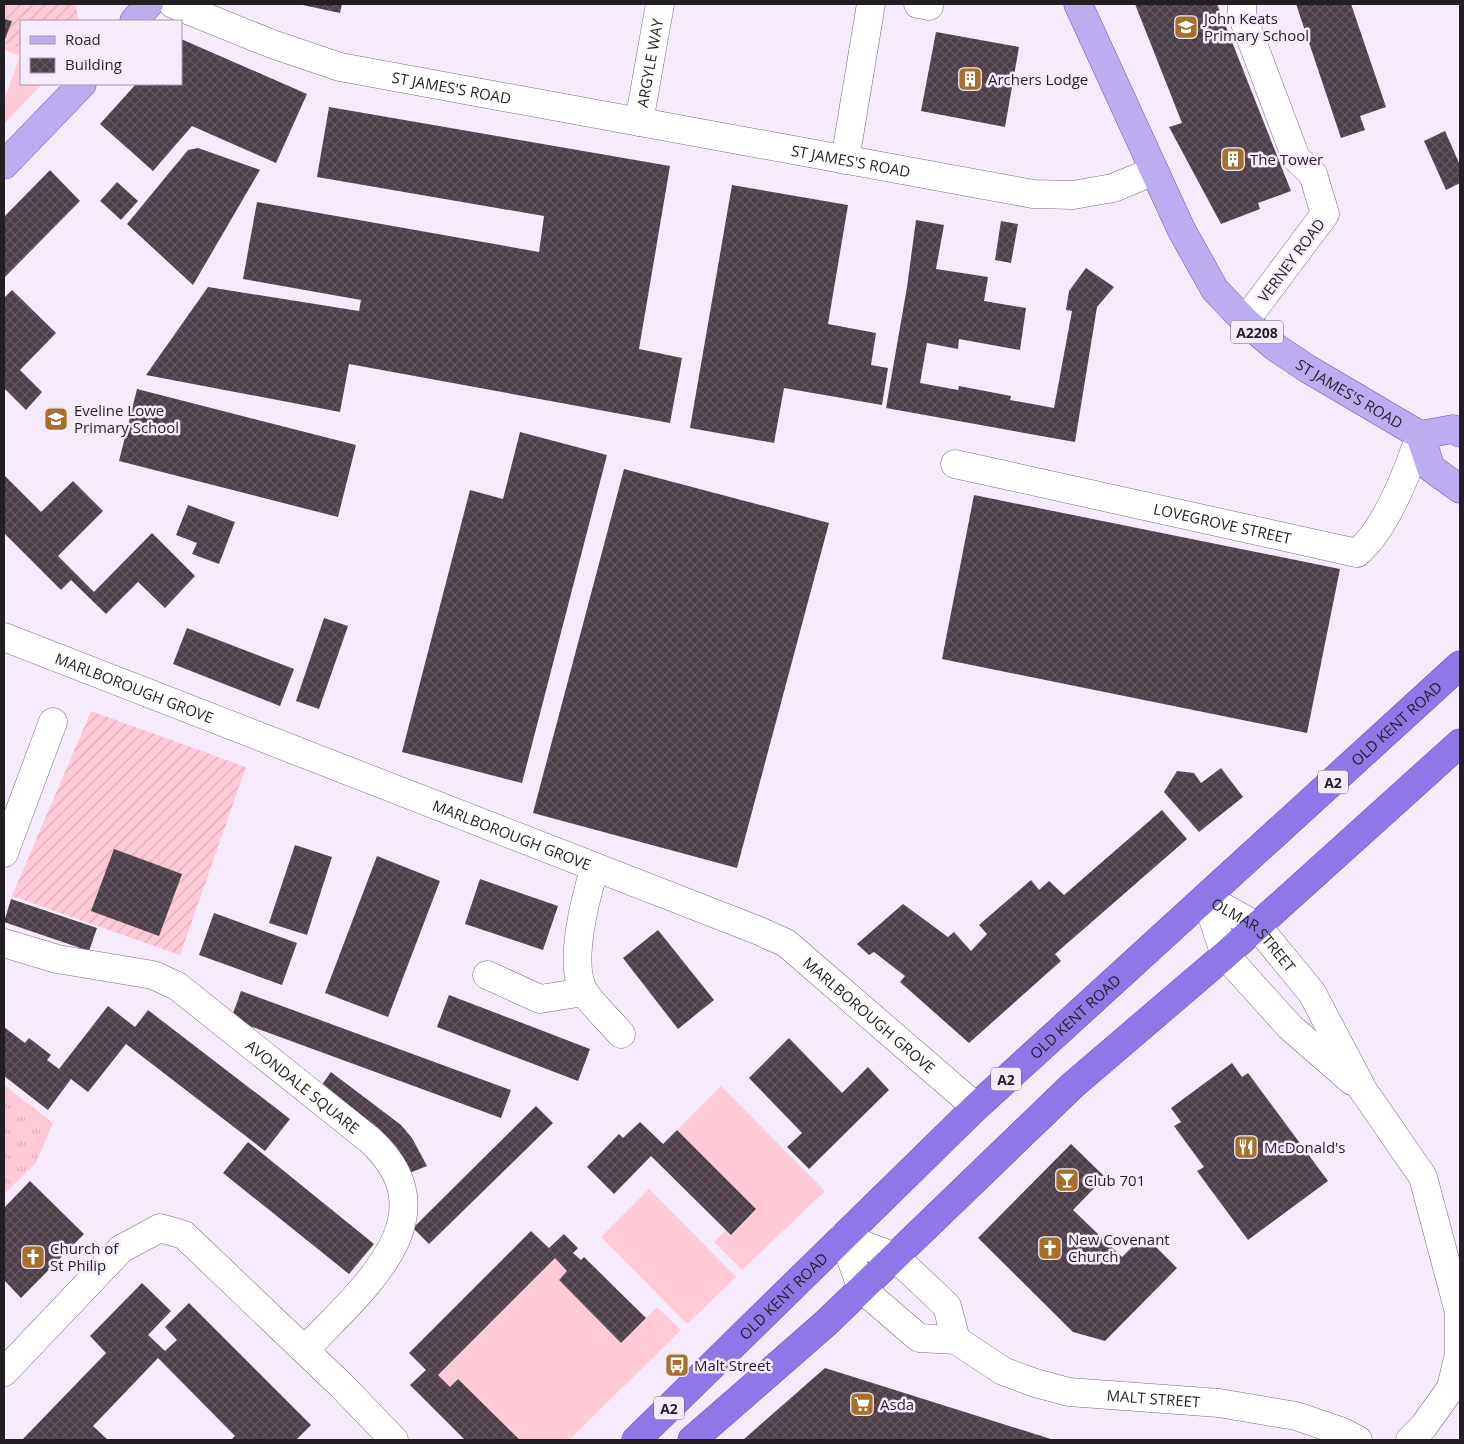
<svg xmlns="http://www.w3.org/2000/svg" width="1464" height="1444" font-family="'Open Sans',sans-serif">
  <defs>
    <pattern id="park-tufts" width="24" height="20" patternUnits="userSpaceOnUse" patternTransform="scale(1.25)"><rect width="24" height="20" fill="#fecad8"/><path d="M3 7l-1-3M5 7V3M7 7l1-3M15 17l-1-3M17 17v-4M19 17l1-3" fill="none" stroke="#d9adb9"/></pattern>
    <pattern id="garden-furrows" width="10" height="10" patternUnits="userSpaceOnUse" patternTransform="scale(1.25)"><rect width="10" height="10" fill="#fecad8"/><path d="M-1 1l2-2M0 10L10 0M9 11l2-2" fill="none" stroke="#d9adb9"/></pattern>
    <pattern id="building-cross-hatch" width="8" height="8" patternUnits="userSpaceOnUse" patternTransform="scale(1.25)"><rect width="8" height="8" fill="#4d3f49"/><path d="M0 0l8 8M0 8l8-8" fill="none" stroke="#635860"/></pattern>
  </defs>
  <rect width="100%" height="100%" fill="#f6ebfd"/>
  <g fill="#fecad8">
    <path d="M4,43l17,6v35h21l-38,40v-24l16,-44 -16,-6z"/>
    <path d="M721,1086l104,105 -83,79 -28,-28 12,-12 5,5 25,-26 -79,-79z"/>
    <path d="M649,1189l87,88 -49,47 -86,-87z"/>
    <path d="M555,1258l12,13 -8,9 62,63 36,-36 24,23 -112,110h-49l-62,-61 -8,8 -12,-12z"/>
  </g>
  <path fill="url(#park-tufts)" d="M4,1085l49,38 -17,40 -32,31z"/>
  <g fill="url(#garden-furrows)">
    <path d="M4,4h71l4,17h-58v28l-17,-6 7,-21 -7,-3z"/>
    <path d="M91,711l155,56 -66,188 -168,-59z"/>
  </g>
  <g fill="url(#building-cross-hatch)">
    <path d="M298,4h44l-2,9z"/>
    <path d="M1135,4h82l74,187 -33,12 2,6 -39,15 -52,-97 13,-4z"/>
    <path d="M1296,4h55l35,103 -26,9 5,14 -24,8z"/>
    <path d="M4,19l8,2 -8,21z"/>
    <path d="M936,32l83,15 -14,80 -84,-16z"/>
    <path d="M181,39l126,55 -31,69 -84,-37 -39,45 -53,-47 36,-40h45z"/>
    <path d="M329,107l341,59 -31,183 43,9 -12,65 -321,-59 -9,48 -194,-37 62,-88 151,24 2,-11 -118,-21 14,-77 282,50 5,-36 -227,-39z"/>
    <path d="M1445,131l15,34v18l-14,7 -22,-49z"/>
    <path d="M198,148l62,22 -67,115 -66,-61 61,-74z"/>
    <path d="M50,170l30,31 -76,77v-61z"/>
    <path d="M117,182l21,19 -17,19 -21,-19z"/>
    <path d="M732,185l116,20 -20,119 48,9 -5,32 17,3 -6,37 -98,-17 -10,55 -84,-15z"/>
    <path d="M916,220l28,5 -8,44 52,8 -4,24 42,7 -6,42 -61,-11 -1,10 -31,-6 -7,40 38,7 1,-4 52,10 -1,4 44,8 18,-97 -6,-1 3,-19 17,-23 28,19 -17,20 -22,135 -189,-34 21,-121z"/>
    <path d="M1001,221l17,3 -7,39 -16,-3z"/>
    <path d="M12,290l44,43 -36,37 22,22 -16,18 -22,-22v-90z"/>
    <path d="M137,389l219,56 -18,72 -219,-56z"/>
    <path d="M520,432l87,23 -85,328 -120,-31 68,-262 33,9z"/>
    <path d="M624,469l205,54 -92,345 -204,-55z"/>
    <path d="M4,475l37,37 32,-31 30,30 -45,45 36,36 58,-59 43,43 -30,32 -27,-26 -32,32 -35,-34 -10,10 -57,-57z"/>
    <path d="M974,495l366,74 -33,164 -365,-74z"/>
    <path d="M188,505l47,17 -16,42 -27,-10 5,-11 -21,-8z"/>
    <path d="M324,618l24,8 -29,83 -23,-8z"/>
    <path d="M187,628l107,41 -14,37 -107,-42z"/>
    <path d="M1221,768l22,29 -44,35 -35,-40 13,-21 17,2 7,10z"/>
    <path d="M1162,810l25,29 -132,115 6,7 -92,82 -69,-61 5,-6 -31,-24 -5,3 -12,-11 46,-40 45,33 6,-5 17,19 16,-17 -8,-9 52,-45 8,10 10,-9 15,14z"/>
    <path d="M295,845l37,12 -25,78 -38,-12z"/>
    <path d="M114,849l68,25 -23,62 -68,-25z"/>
    <path d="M377,856l63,25 -52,136 -63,-24z"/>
    <path d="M480,879l78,27 -15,44 -78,-26z"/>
    <path d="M11,899l86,29 -8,23 -85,-29z"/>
    <path d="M214,913l83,30 -15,42 -83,-30z"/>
    <path d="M658,930l56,70 -36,29 -55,-71z"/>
    <path d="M241,991l270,99 -10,28 -270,-99z"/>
    <path d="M449,995l141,54 -12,32 -141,-54z"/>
    <path d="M108,1006l27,21 13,-17 142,109 -25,32 -139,-107 -38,48 -17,-13 -23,31 -44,-34v-49l21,16 4,-5 22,17 -4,5 12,9z"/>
    <path d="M789,1038l53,55 26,-26 21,23 -80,79 -22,-22 15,-14 -53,-55z"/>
    <path d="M1232,1063l10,14 6,-4 80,108 -80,59 -51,-69 7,-4 -30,-41 7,-4 -10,-14z"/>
    <path d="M331,1072l70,53 11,13 15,28 -20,8 -88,-85z"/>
    <path d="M536,1106l17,17 -124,121 -16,-16z"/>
    <path d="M640,1122l23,22 14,-14 79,79 -25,26 -80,-79 -37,38 -27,-27 32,-33 4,4z"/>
    <path d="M248,1142l126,102 -25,30 -126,-101z"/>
    <path d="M1071,1144l34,33 -32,33 49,47 22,-22 33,33 -72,73 -32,-9 -95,-94z"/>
    <path d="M30,1181l54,53 -63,64 -17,-18v-72z"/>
    <path d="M531,1231l18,17 15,-14 14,14 -5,5 8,7 3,-3 62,61 -25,25 -62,-63 8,-9 -12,-13 -117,117 12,12 8,-8 62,61h-55l-55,-55 16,-15 -17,-17z"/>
    <path d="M142,1283l29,28 -23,24 17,16 12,-11 -12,-13 24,-24 122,122 -15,15h-65l4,-4 -77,-78 -65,68 15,14h-86l84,-87 -16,-17z"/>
    <path d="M825,1368l229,72h-311z"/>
  </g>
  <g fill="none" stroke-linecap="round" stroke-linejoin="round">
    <g stroke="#776d7c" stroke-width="29">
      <g id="minor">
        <path id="s1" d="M173,4l99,40 68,23 693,127 40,1 40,-7 41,-17"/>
        <path d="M918,4l11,2"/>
        <path d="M1242,4v11l54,143 17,16 12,40 -80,107"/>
        <path id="s2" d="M639,122l21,-118"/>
        <path d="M845,160l26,-156"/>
        <path id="s3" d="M955,464l402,89c29,-24 51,-82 63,-118"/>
        <path id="s4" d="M4,637l753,293 29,13 190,164"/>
        <path d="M4,853l49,-131"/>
        <path d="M595,867c-9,29 -28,99 -10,126 10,15 25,28 36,41"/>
        <path id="s5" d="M1206,898l51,28 55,67 51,97 60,87 36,135v42l-8,34 -27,38 -14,14"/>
        <path d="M1206,898l19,57 65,72 62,54"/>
        <path id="s6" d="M4,943l53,16 96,16 24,11 193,154c85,78 -12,152 -65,210"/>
        <path d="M487,975l53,24 44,-7"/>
        <path id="s7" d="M843,1237l19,52 57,49 37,2 47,31 32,12 34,9 150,11 77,13 47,16 15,8"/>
        <path d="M843,1237l52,20 52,49 9,34"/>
        <path d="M4,1372l117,-123 39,-21 24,7 157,150 53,55"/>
      </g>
    </g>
    <g stroke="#6a58a3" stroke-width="29">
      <g id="major">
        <path id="s8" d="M1078,4l103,225 34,61 30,31 30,26 33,22 112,66 11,33 29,21"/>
        <path d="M134,21l15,-17"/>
        <path d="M4,165l78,-81"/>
        <path d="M1420,435l33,-6 7,4"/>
      </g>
    </g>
    <g stroke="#6a58a3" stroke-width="29">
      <g id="highway">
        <path id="s9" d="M636,1440l340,-333 484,-442"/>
        <path d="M692,1440l134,-117 247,-238 152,-130 235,-212"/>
      </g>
    </g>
    <use href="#minor" stroke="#fff" stroke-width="28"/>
    <use href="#major" stroke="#bcadf1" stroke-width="28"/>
    <use href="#highway" stroke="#9077e8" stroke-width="28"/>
  </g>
  <defs>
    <g id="school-square" transform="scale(1.25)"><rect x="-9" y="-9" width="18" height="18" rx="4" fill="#a76f2c" stroke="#f6ebfd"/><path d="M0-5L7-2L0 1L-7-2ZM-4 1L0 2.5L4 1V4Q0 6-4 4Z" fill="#fff"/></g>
    <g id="building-square" transform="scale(1.25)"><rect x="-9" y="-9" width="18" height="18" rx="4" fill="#a76f2c" stroke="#f6ebfd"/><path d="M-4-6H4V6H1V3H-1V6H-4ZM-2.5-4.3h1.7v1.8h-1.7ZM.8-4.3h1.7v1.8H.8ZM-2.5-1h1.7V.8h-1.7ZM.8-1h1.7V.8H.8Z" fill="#fff"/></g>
    <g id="restaurant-square" transform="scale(1.25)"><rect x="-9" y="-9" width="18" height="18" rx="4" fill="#a76f2c" stroke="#f6ebfd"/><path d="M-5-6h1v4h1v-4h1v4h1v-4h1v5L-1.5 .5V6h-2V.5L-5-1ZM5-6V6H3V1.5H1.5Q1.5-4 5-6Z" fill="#fff"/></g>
    <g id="bar-square" transform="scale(1.25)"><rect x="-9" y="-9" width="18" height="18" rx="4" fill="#a76f2c" stroke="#f6ebfd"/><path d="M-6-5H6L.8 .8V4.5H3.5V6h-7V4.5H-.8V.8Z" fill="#fff"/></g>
    <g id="church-square" transform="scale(1.25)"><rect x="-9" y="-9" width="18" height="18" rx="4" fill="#a76f2c" stroke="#f6ebfd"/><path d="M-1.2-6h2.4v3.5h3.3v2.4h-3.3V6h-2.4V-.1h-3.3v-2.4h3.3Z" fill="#fff"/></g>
    <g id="bus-square" transform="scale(1.25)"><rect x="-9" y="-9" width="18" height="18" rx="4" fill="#a76f2c" stroke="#f6ebfd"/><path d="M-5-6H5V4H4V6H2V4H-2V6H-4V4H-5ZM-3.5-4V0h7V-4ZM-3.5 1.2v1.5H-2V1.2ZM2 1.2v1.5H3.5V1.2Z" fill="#fff"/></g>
    <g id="supermarket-square" transform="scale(1.25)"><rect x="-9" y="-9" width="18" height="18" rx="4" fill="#a76f2c" stroke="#f6ebfd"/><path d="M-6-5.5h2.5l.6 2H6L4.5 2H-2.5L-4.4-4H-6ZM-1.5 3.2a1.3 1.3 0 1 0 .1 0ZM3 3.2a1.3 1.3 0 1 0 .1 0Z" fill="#fff"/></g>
  </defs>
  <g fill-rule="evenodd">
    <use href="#school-square" x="1186" y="27"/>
    <use href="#building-square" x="970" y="79"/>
    <use href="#building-square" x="1233" y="159"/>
    <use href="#school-square" x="56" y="419"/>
    <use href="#restaurant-square" x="1246" y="1147"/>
    <use href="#bar-square" x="1067" y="1180"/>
    <use href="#church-square" x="1050" y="1248"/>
    <use href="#church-square" x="33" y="1257"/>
    <use href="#bus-square" x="677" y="1365"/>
    <use href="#supermarket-square" x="862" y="1404"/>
  </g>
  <g text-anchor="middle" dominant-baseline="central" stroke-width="5" stroke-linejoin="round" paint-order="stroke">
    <g fill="#f6ebfd" stroke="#625c65" stroke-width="1">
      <rect x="1231" y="320.5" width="52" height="23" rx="4"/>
      <rect x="1318" y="770.5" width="30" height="23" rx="4"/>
      <rect x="991" y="1067.5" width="30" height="23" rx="4"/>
      <rect x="654" y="1396.5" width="30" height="23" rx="4"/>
    </g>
    <g font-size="14" font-weight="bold" fill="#221e24">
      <text x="1257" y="332">A2208</text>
      <text x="1333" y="782">A2</text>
      <text x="1006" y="1079">A2</text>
      <text x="669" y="1408">A2</text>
    </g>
    <g font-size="15" fill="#221e24" stroke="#f6ebfd" text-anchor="start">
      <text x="1204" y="18">John Keats<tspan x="1204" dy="17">Primary School</tspan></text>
      <text x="988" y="79">Archers Lodge</text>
      <text x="1250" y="159">The Tower</text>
      <text x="74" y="410">Eveline Lowe<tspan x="74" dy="17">Primary School</tspan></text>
      <text x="1264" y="1147">McDonald's</text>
      <text x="1084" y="1180">Club 701</text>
      <text x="1068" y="1239">New Covenant<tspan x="1068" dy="17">Church</tspan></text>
      <text x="50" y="1248">Church of<tspan x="50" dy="17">St Philip</tspan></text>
      <text x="694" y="1365">Malt Street</text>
      <text x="880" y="1404">Asda</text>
    </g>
    <g font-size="15" fill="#221e24" stroke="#f6ebfd">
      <text stroke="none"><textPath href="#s2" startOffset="60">ARGYLE WAY</textPath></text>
      <text stroke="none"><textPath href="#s1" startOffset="292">ST JAMES'S ROAD</textPath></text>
      <text stroke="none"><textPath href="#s1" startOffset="698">ST JAMES'S ROAD</textPath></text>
      <text transform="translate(1291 260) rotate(-53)">VERNEY ROAD</text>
      <text stroke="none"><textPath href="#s8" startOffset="488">ST JAMES'S ROAD</textPath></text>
      <text stroke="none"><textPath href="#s3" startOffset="274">LOVEGROVE STREET</textPath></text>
      <text stroke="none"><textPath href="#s4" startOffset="140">MARLBOROUGH GROVE</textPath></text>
      <text stroke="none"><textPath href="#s9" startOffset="1045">OLD KENT ROAD</textPath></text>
      <text stroke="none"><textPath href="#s4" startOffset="545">MARLBOROUGH GROVE</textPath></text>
      <text stroke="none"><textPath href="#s5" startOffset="61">OLMAR STREET</textPath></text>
      <text stroke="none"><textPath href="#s4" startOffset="950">MARLBOROUGH GROVE</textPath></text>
      <text stroke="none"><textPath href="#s9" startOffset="610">OLD KENT ROAD</textPath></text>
      <text stroke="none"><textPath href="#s6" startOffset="340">AVONDALE SQUARE</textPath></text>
      <text stroke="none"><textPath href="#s9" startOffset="206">OLD KENT ROAD</textPath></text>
      <text stroke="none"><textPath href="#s7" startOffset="378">MALT STREET</textPath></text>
    </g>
  </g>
  <rect width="1464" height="1444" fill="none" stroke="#221e24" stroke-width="10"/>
  <rect x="20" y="20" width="162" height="65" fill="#f6ebfd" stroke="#a199a6"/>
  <rect x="30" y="36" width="25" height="8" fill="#bcadf1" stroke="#a199a6"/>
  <text x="65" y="45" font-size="15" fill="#221e24">Road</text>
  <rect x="30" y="58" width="25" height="15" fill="url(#building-cross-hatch)" stroke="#a199a6"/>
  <text x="65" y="70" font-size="15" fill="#221e24">Building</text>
</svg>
